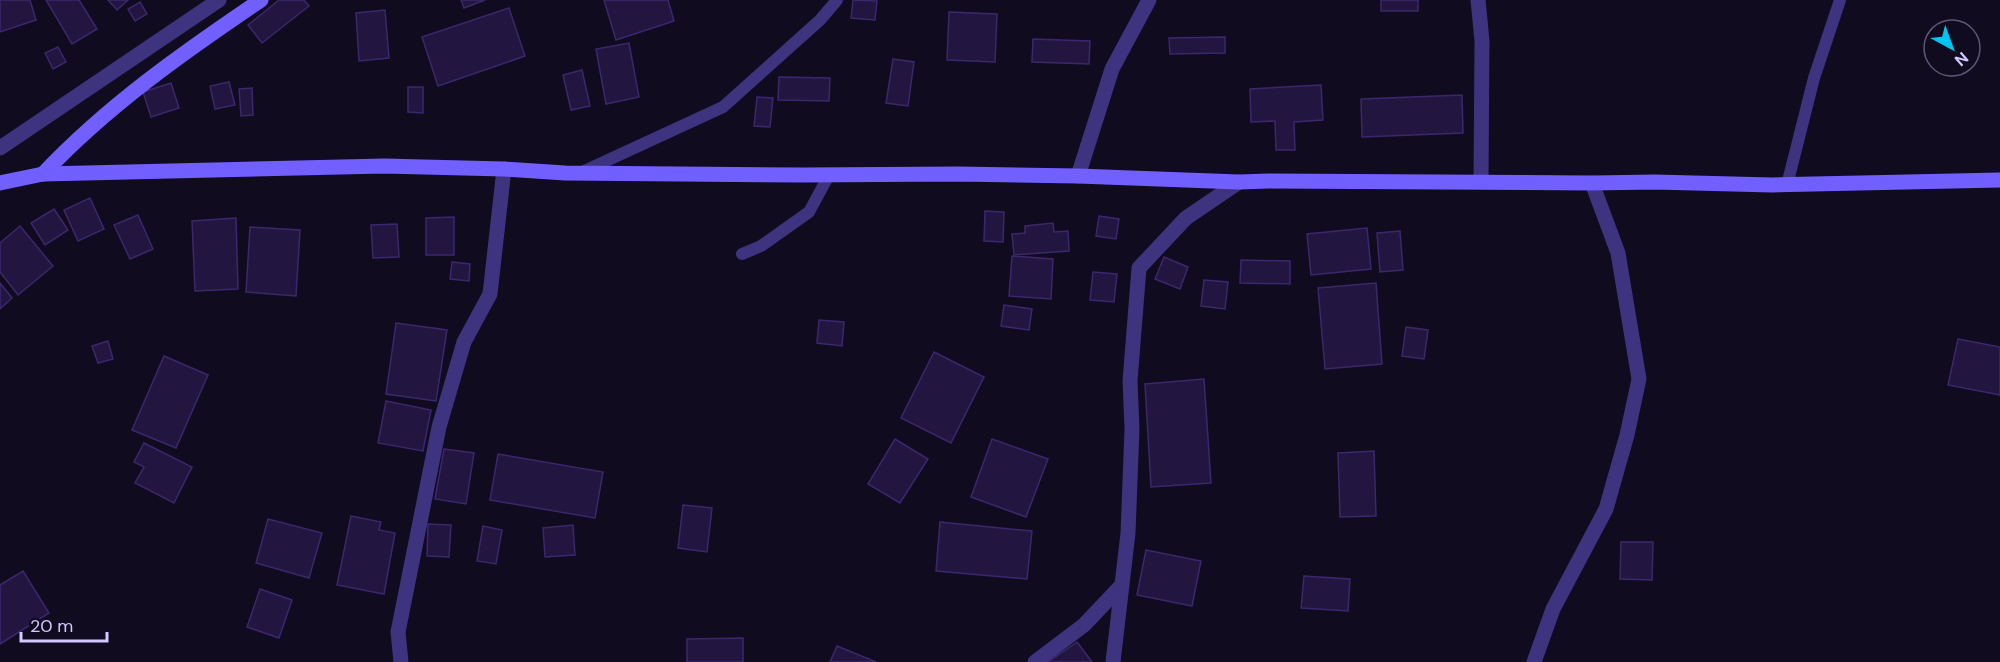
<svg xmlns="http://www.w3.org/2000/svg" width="2000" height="662" font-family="'DM Sans',sans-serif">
  <rect width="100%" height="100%" fill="#100b1e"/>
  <g fill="#221640" stroke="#3b276d" stroke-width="1.5">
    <path d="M0,0h30l6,20 -36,12z"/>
    <path d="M46,0h33l18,29 -25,15z"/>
    <path d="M108,0h20l-11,10z"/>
    <path d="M279,0h25l5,6 -47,37 -14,-18z"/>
    <path d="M461,0h24l-21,8z"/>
    <path d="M604,0h64l6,21 -58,19z"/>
    <path d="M853,0l24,1 -2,19 -24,-2z"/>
    <rect x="1381" y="0" width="37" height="11"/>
    <path d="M140,2l7,12 -12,7 -7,-12z"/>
    <path d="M509,8l16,48 -87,30 -16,-49z"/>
    <path d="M385,10l4,48 -30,3 -3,-48z"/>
    <path d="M949,12l48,2 -2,48 -48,-2z"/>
    <path d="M1225,37v16l-55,1 -1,-16z"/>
    <path d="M1033,39l57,2 -1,23 -57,-2z"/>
    <path d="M629,43l10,54 -33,7 -10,-55z"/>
    <path d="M58,47l8,15 -13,7 -8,-16z"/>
    <path d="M893,59l21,3 -6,44 -22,-3z"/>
    <path d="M582,70l8,36 -19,4 -8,-35z"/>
    <path d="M779,77l51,1 -1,23 -51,-1z"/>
    <path d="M229,82l6,23 -20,4 -5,-23z"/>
    <path d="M171,83l8,25 -28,9 -8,-25z"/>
    <path d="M1321,85l2,35 -29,2 1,28h-19l-1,-29 -24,1 -1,-33z"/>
    <path d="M408,87h15v26l-15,-1z"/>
    <path d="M252,88l1,27 -12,1 -2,-27z"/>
    <path d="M1462,95l1,38 -101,4 -1,-38z"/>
    <path d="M757,97l16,1 -3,29 -16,-1z"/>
    <path d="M90,198l14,31 -26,12 -14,-31z"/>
    <path d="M54,209l14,21 -23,15 -14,-22z"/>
    <path d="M985,211l19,1 -1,30 -19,-1z"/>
    <path d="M138,215l15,34 -23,10 -16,-34z"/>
    <path d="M1099,216l20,3 -3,20 -20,-3z"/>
    <path d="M454,217v38h-28v-37z"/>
    <path d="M236,218l2,71 -43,2 -3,-70z"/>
    <path d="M1053,223l1,9 14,-1 1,20 -55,4 -2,-21 13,-1v-7z"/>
    <path d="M397,224l2,33 -26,1 -2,-33z"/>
    <path d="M20,226l33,40 -35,29 -18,-23v-29z"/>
    <path d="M250,227l50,3 -4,66 -50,-4z"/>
    <path d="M1367,228l4,41 -60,6 -4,-41z"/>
    <path d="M1400,231l3,39 -23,2 -3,-39z"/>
    <path d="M1012,256l41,3 -2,40 -42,-3z"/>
    <path d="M1164,257l24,10 -8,22 -25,-10z"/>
    <path d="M1241,260l49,1v23l-50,-1z"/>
    <path d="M452,262l18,2 -1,17 -19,-2z"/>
    <path d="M1093,272l24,2 -3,28 -24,-2z"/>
    <path d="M1204,280l24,2 -3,27 -24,-3z"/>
    <path d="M0,283l12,15 -12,11z"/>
    <path d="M1376,283l6,81 -57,5 -7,-81z"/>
    <path d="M1004,305l28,4 -3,21 -28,-4z"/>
    <path d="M819,320l25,2 -2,24 -25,-3z"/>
    <path d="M396,323l51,7 -11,71 -50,-7z"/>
    <path d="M1406,327l22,3 -4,29 -22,-3z"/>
    <path d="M1958,339l42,8v48l-52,-10z"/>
    <path d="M108,341l5,18 -15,4 -6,-17z"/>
    <path d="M934,352l50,25 -33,66 -50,-25z"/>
    <path d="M164,356l44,19 -32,73 -44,-18z"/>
    <path d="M1204,379l7,104 -60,4 -6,-103z"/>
    <path d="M386,401l45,9 -8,41 -45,-8z"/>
    <path d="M895,439l33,20 -28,44 -32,-19z"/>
    <path d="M992,439l56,20 -22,58 -55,-20z"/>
    <path d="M144,443l48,24 -18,36 -39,-20 9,-16 -10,-5z"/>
    <path d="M444,449l30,4 -8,51 -31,-5z"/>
    <path d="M1374,451l2,65 -36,1 -2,-64z"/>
    <path d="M498,454l105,18 -8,46 -105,-18z"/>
    <path d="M683,505l29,3 -5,44 -29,-4z"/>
    <path d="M351,516l30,6 -2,8 16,3 -11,61 -47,-9z"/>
    <path d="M268,519l54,14 -13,45 -53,-15z"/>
    <path d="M940,522l92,9 -5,48 -91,-8z"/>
    <path d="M428,524l23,1 -2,32 -22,-1z"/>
    <path d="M573,525l2,30 -30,2 -2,-29z"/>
    <path d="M483,526l19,4 -6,34 -19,-3z"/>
    <path d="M1621,542h32l-1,38 -32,-1z"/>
    <path d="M1146,550l55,11 -9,45 -55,-11z"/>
    <path d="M23,571l26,42 -49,31v-59z"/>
    <path d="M1304,576l46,3 -2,32 -47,-3z"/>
    <path d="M260,589l32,11 -13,38 -32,-11z"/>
    <path d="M743,638v24h-56v-23z"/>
    <path d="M1077,642l15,20h-44z"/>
    <path d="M837,646l39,16h-46z"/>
  </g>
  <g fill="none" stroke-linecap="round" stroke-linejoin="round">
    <g stroke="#3d337f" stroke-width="12">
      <path d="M580,173l143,-66 97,-87 17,-20"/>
      <path d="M1787,185l27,-107 26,-78"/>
      <path d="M742,254l19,-8 48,-34 20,-37"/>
    </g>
    <g stroke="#3d337f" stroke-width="15">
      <path d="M1478,0l4,41 -1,141"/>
      <path d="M0,148l219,-148"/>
      <path d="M1078,176l34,-107 37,-69"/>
      <path d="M401,662l-3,-30 41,-205 25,-85 26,-48 14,-125"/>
      <path d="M1035,662l49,-37 37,-39"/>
      <path d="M1113,662l15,-129 4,-104 -2,-48 9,-113 47,-50 53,-36"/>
      <path d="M1534,662l19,-53 53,-100 21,-74 12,-56 -21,-126 -26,-70"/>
    </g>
    <g stroke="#715fff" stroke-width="15">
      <path d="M43,174c64,-68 141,-122 218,-174"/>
      <path d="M0,183l43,-9 341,-8 120,3 61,4 238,2 155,-1 120,2 161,6 30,-1 323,2 63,-1 117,3 228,-5"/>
    </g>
  </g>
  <g transform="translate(1952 48) rotate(139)"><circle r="28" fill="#100b1e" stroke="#5e5778" stroke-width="1.5"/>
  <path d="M0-4.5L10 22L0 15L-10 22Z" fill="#00c5f3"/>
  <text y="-9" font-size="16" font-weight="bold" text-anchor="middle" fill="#d3c8ff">N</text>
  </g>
  <path d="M21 632v9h86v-9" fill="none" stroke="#d3c8ff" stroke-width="3"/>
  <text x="30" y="632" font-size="18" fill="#d3c8ff" stroke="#100b1e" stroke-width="4.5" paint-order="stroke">20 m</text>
</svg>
